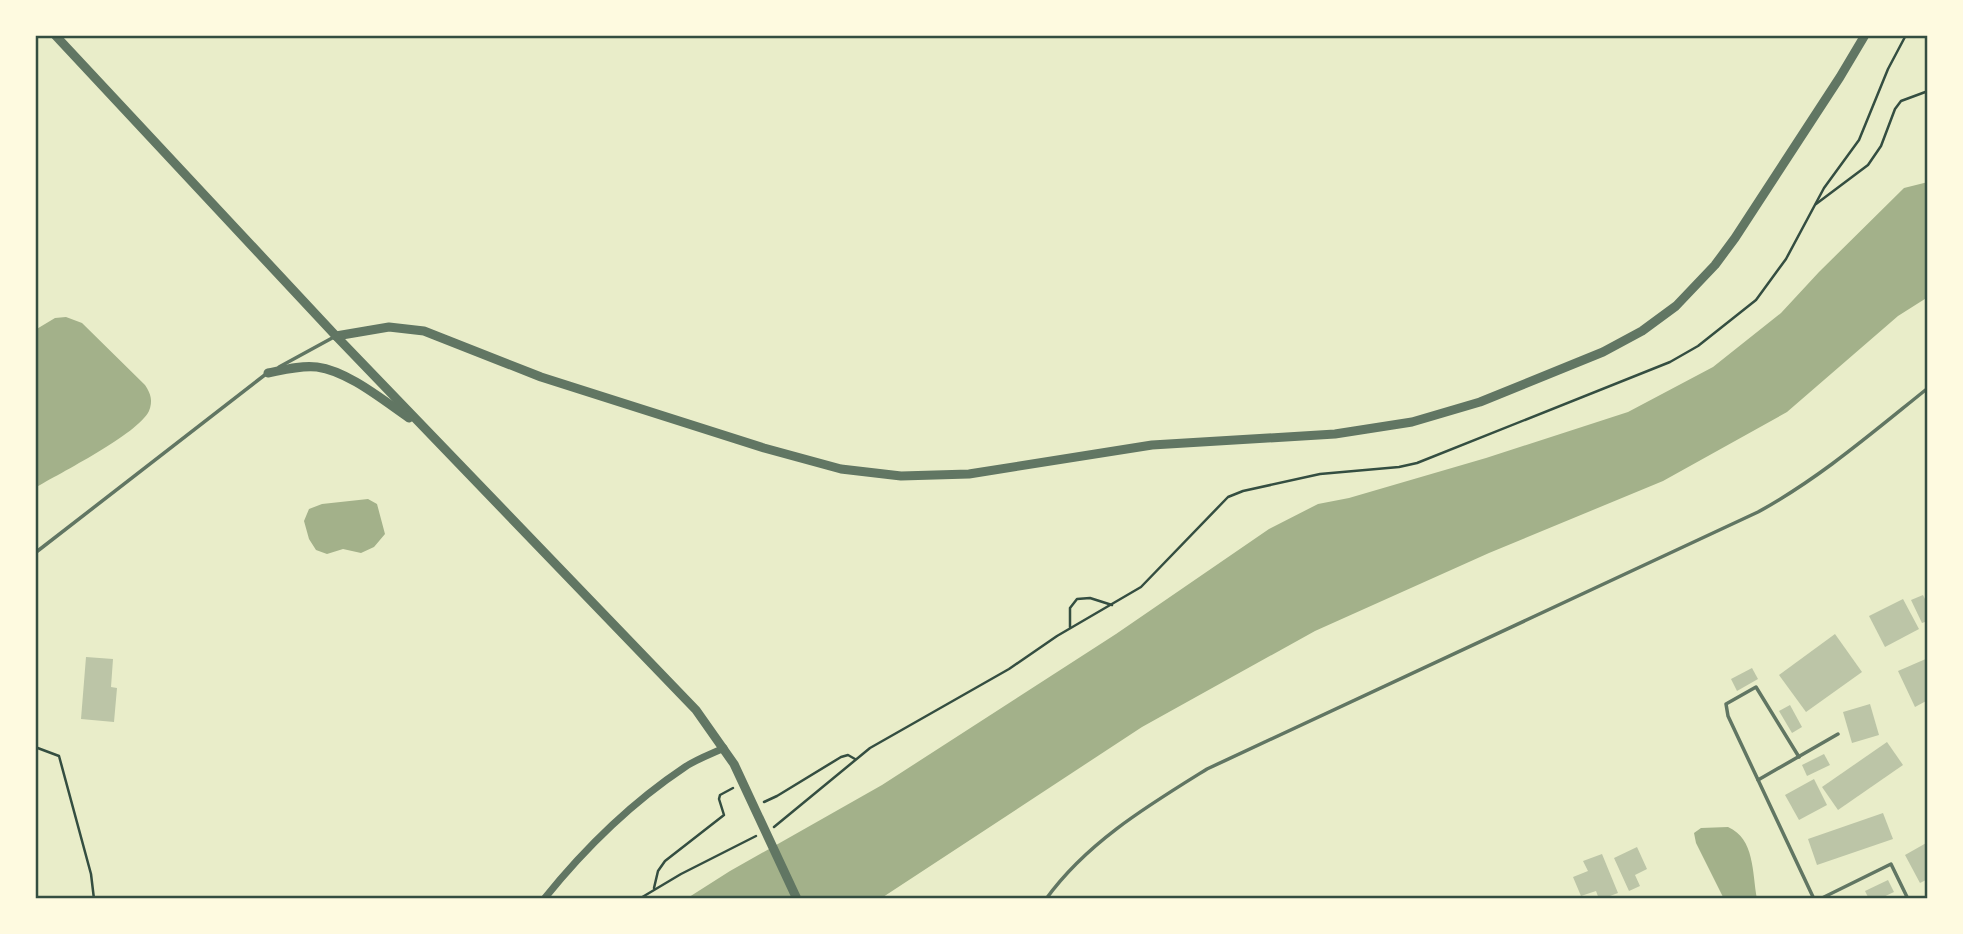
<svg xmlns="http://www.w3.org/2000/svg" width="1963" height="934" font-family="Mulish,sans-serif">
  <rect width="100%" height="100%" fill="#e9edc9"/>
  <g fill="#a3b18a">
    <path d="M1928,182v115l-30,19 -111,96 -124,69 -174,72 -174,78 -173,96 -262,172h-194l44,-28 152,-86 234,-151 153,-105 49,-25 31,-6 137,-40 142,-46 85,-45 68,-54 38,-41 85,-84z"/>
    <path d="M66,317l16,6 63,62c6,9 8,16 4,26 -11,23 -89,62 -114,77v-158l20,-12z"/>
    <path d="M368,499l9,5 8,30 -11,13 -13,6 -18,-4 -16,5 -11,-4 -7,-11 -5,-18 5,-12 13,-5z"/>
    <path d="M1728,827c27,12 24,45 29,72h-33l-28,-56 -2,-10 7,-5z"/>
  </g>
  <g fill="#bcc5a7">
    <path d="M1923,595l5,10v16l-6,2 -11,-23z"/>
    <path d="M1903,599l16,30 -34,18 -16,-31z"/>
    <path d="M1835,634l27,38 -56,40 -27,-37z"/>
    <path d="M86,657l27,2 -2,28 6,1 -3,34 -33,-3z"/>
    <path d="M1928,658v42l-13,7 -17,-36z"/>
    <path d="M1752,668l6,11 -21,12 -6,-12z"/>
    <path d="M1870,704l9,31 -27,8 -9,-31z"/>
    <path d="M1790,705l12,22 -10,6 -13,-22z"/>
    <path d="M1887,742l16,23 -65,45 -16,-23z"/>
    <path d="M1824,754l6,11 -23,11 -5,-11z"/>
    <path d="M1814,779l13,26 -28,15 -14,-25z"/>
    <path d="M1883,813l10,26 -76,26 -9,-26z"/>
    <path d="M1928,842v37l-8,4 -15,-28z"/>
    <path d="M1637,847l10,22 -12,6 5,11 -11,5 -15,-33z"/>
    <path d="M1602,854l16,39 -16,6h-3l-3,-8 -15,5 -8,-19 15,-6 -5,-10z"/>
    <path d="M1888,880l6,12 -15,7h-10l-4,-8z"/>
  </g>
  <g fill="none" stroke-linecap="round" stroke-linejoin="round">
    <g stroke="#344e41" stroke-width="2.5">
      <path d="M1816,204l52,-39 13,-19 14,-37 6,-8 27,-10"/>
      <path d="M1070,627v-19l7,-9 13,-1 22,7"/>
      <path d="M35,747l24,9 32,118 3,25"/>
      <path d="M764,802l13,-6 64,-39 7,-2 7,4"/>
      <path d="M774,827l96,-79 139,-79 48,-33 84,-49 87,-90 15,-6 77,-17 79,-7 18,-4 253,-101 28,-16 58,-46 30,-41 38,-71 35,-48 29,-71 18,-34"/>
      <path d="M654,888l4,-17 7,-10 59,-46 -5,-16 1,-4 13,-7"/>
      <path d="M639,899l42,-25 75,-38"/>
    </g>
    <g stroke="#617663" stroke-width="3.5">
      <path d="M279,367l55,-30"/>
      <path d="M35,553l231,-179"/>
      <path d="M1799,757l-43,-70 -30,17 2,12 86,183"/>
      <path d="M1758,780l80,-46"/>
      <path d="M1046,899c41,-57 103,-94 161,-130l551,-257c62,-34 115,-80 170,-124"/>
      <path d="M1820,899l71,-35 17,35"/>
    </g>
    <path stroke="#617663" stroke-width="7" d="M544,899c41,-51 87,-96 141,-132 12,-8 26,-13 39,-19"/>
    <g stroke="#617663" stroke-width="9">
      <path d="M55,35l281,301 360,374 38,54 63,135"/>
      <path d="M336,336l53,-9 35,4 117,46 223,71 77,21 60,7 68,-2 183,-29 183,-11 77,-12 68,-20 123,-50 39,-21 34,-25 39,-41 20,-27 105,-161 25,-42"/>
      <path d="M268,373c15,-3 33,-8 49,-6 31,4 67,34 92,51"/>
    </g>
  </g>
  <rect width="1963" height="934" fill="none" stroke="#fefae0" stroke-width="74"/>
  <rect x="37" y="37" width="1889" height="860" fill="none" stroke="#344e41" stroke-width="2.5"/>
</svg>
